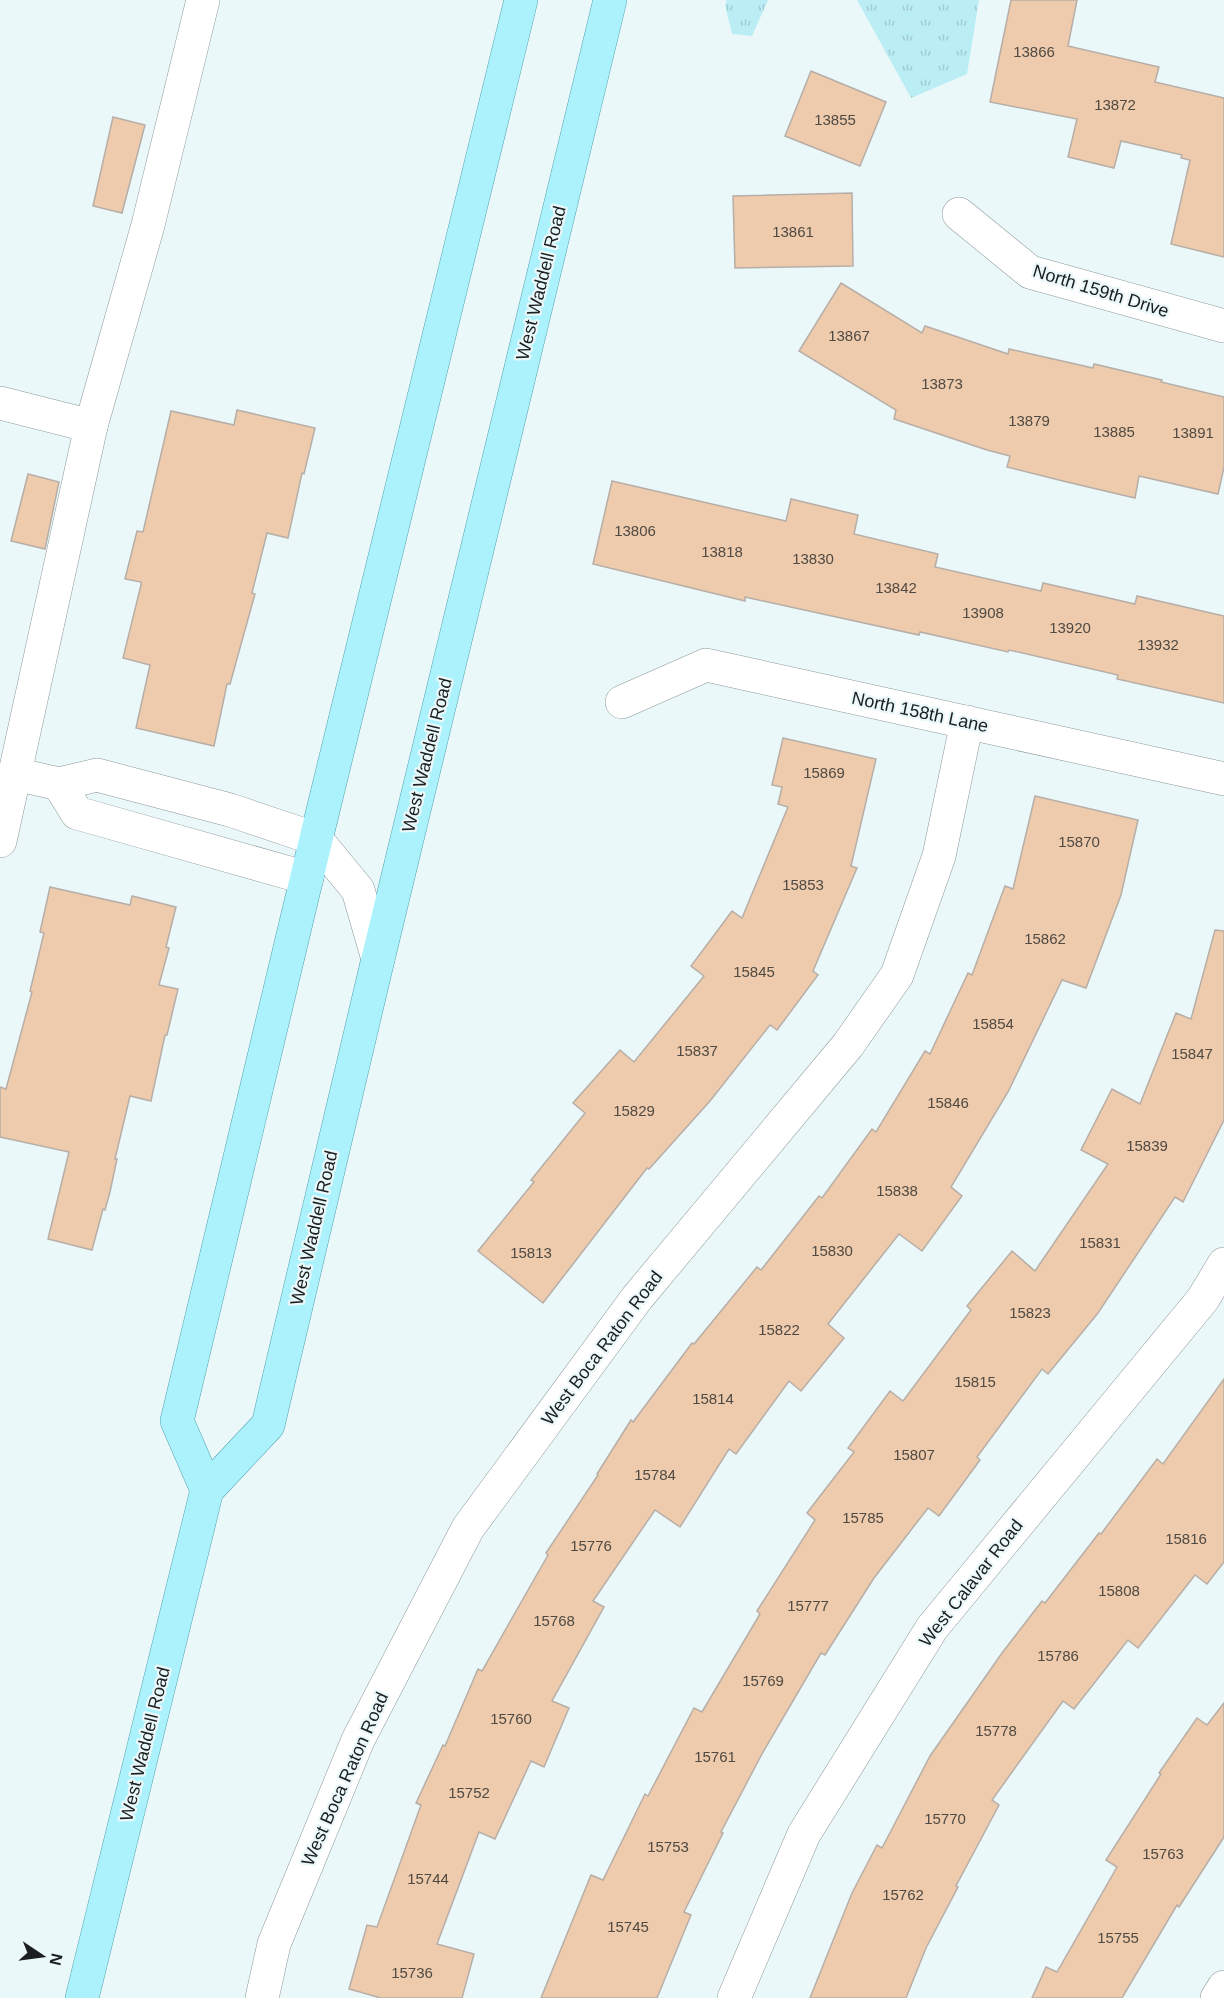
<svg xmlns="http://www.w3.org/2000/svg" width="1224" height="1998" font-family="Arial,sans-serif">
  <defs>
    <pattern id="grass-tufts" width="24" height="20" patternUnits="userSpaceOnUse" patternTransform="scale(1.5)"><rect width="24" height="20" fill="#bbedf5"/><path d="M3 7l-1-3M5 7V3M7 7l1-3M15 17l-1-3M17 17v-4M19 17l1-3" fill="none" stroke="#a0cbd2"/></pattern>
  </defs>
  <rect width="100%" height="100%" fill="#ebf8fa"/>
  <g fill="url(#grass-tufts)">
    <path d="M727,0h41l-16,36 -20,-2 -7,-29z"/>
    <path d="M857,0h122l-12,74 -56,24z"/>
  </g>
  <g fill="#eecbac" stroke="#b6aea7" stroke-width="1.5">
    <path d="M1011,0h66l-9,46 91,21 -4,15 69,16v159l-53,-13 19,-84 -9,-2 1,-3 -61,-14 -7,27 -46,-11 9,-38 -87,-17z"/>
    <path d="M811,71l75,31 -26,64 -75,-30z"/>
    <path d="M113,117l32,8 -23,88 -29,-7z"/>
    <path d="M852,193l1,73 -118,2 -2,-72z"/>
    <path d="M841,283l81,50 3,-7 83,28 1,-5 84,19 1,-4 68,16 -1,2 63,15v70l-6,27 -79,-18 -4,22 -68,-16 -60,-15 3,-11 -23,-6 -93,-31 2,-9 -97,-59z"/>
    <path d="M237,410l78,18 -11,46 -2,-1 -14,65 -21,-5 -15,60 3,1 -25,90h-3l-13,62 -78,-18 14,-63 -27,-7 18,-73v-3l-16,-3 12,-48 6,1 28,-121 63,14z"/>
    <path d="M28,474l31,8 -14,67 -34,-8z"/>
    <path d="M612,481l174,40 5,-22 67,16 -4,19 84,20 -3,13 106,24 2,-8 92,21 2,-8 87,20v87l-107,-24 1,-4 -109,-25 -1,2 -88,-20 -1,3 -174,-38v4l-152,-37z"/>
    <path d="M783,738l93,21 -25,107 6,2 -44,103 5,4 -41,55 -7,-5 -60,76 -61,68 -2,-1 -104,135 -65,-52 56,-69 -3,-2 54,-67 -12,-10 47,-53 14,12 70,-86 -13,-10 41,-55 10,7 46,-111 -10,-3 4,-17 -10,-2z"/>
    <path d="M1035,796l103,24 -17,75 -35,93 -24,-8 -54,112 -57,95 11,9 -40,55 -23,-17 -71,90 16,14 -43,53 -12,-10 -53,73 -7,-5 -49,78 -25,-17 -62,91 11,6 -52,94 17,7 -25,59 -13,-6 -36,78 -16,-7 -42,112 37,10 -12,44h-81l-32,-9 18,-64 10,2 44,-122 -5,-2 27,-58 2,1 33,-77 4,2 66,-116 -2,-2 52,-78 -1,-1 34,-54 2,2 59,-79 2,1 63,-77 4,3 58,-74 3,2 50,-69 4,3 49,-81 5,3 38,-81 4,2 33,-89 8,3z"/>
    <path d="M50,887l80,18 2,-9 44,11 -10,40 3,1 -10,37 19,4 -11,46h-2l-14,66 -21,-5 -15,63h2l-7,33 -5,18 -2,-1 -11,41 -44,-11 21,-87 -69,-15v-50l6,2 26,-97 -2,-1 14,-58 -4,-1z"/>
    <path d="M1215,930l9,1v189l-41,82 -8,-5 -77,116 -50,61 -6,-5 -65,88 3,3 -41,56 -11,-8 -54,70 -49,77 -4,-2 -58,99 -42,80 2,1 -39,79 7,3 -34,83h-116l50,-123 12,5 42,-86 3,2 46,-88 8,4 58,-98 -3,-3 58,-91 -8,-7 47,-61 -6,-4 42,-57 13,10 68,-91 -4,-4 45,-55 23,20 73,-107 -27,-14 31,-61 28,15 36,-91 15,6z"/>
    <path d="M1224,1379v183l-17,22 -12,-9 -57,73 -10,-8 -54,69 -11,-8 -71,99 7,5 -43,81 2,1 -32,61 -20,50h-96l42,-105 25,-48 5,3 48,-92 72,-103 40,-52 3,2 54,-70 2,1 56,-75 6,5z"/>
    <path d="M1224,1703v134l-45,70 -2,-2 -55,93h-90l14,-31 11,5 60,-105 -11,-7 55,-86 -2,-1 38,-55 10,7z"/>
  </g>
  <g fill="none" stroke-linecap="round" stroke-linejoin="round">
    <g stroke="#8d999a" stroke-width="34">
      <g id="minor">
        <path d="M959,214l71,58 194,54"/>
        <path d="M0,403l91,23"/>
        <path d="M622,702l84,-37 518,114"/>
        <path d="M15,774l44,10 38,-9 133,35 86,29 42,51 20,69"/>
        <path d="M59,784l18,29 230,65"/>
        <path d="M0,841l91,-415 57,-201 55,-225"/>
        <path d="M262,1998l12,-54 84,-204 110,-212 169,-230 211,-253 49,-70 42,-119 28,-134"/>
        <path d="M734,1998l70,-164 128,-206 271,-329 21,-35"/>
        <path d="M1217,1998l7,-11"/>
      </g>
    </g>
    <g stroke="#54a3af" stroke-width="34">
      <g id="major">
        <path d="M207,1490l-30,-69 139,-582 205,-839"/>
        <path d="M82,1998l125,-508 61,-65 110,-466 232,-959"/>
      </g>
    </g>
    <use href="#minor" stroke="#fff" stroke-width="33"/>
    <use href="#major" stroke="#abf2fd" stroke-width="33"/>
  </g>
  <g text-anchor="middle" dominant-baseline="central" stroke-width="4.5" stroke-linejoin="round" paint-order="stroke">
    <g font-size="15" fill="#504a43">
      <text x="1034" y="51">13866</text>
      <text x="1115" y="104">13872</text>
      <text x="835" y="119">13855</text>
      <text x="793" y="231">13861</text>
      <text x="849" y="335">13867</text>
      <text x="942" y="383">13873</text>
      <text x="1029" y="420">13879</text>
      <text x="1114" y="431">13885</text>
      <text x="1193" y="432">13891</text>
      <text x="635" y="530">13806</text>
      <text x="722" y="551">13818</text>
      <text x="813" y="558">13830</text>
      <text x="896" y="587">13842</text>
      <text x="983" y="612">13908</text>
      <text x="1070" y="627">13920</text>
      <text x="1158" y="644">13932</text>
      <text x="824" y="772">15869</text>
      <text x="1079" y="841">15870</text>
      <text x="803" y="884">15853</text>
      <text x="1045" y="938">15862</text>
      <text x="754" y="971">15845</text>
      <text x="993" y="1023">15854</text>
      <text x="697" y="1050">15837</text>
      <text x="1192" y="1053">15847</text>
      <text x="948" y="1102">15846</text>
      <text x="634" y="1110">15829</text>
      <text x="1147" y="1145">15839</text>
      <text x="897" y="1190">15838</text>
      <text x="1100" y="1242">15831</text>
      <text x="832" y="1250">15830</text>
      <text x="531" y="1252">15813</text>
      <text x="1030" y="1312">15823</text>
      <text x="779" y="1329">15822</text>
      <text x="975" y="1381">15815</text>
      <text x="713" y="1398">15814</text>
      <text x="914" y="1454">15807</text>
      <text x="655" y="1474">15784</text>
      <text x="863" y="1517">15785</text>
      <text x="1186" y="1538">15816</text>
      <text x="591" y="1545">15776</text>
      <text x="1119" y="1590">15808</text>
      <text x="808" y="1605">15777</text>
      <text x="554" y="1620">15768</text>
      <text x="1058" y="1655">15786</text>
      <text x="763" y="1680">15769</text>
      <text x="511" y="1718">15760</text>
      <text x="996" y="1730">15778</text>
      <text x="715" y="1756">15761</text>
      <text x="469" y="1792">15752</text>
      <text x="945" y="1818">15770</text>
      <text x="668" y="1846">15753</text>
      <text x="1163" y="1853">15763</text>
      <text x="428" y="1878">15744</text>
      <text x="903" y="1894">15762</text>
      <text x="628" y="1926">15745</text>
      <text x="1118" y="1937">15755</text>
      <text x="412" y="1972">15736</text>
    </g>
    <g font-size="18" fill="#1b1f20" stroke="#ebf8fa">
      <text transform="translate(541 283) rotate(-76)">West Waddell Road</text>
      <text transform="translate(1101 291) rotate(17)">North 159th Drive</text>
      <text transform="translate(920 712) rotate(12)">North 158th Lane</text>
      <text transform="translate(427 755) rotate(-76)">West Waddell Road</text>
      <text transform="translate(314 1228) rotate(-77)">West Waddell Road</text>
      <text transform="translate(602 1348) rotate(-53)">West Boca Raton Road</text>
      <text transform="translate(971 1583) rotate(-52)">West Calavar Road</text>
      <text transform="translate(145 1744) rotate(-76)">West Waddell Road</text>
      <text transform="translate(345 1779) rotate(-66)">West Boca Raton Road</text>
    </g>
  </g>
  <g transform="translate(42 1956) rotate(103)" stroke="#ebf8fa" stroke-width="4.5" paint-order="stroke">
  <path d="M0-4.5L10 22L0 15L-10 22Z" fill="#1b1f20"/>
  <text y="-9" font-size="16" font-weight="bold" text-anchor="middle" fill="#1b1f20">N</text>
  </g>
</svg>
